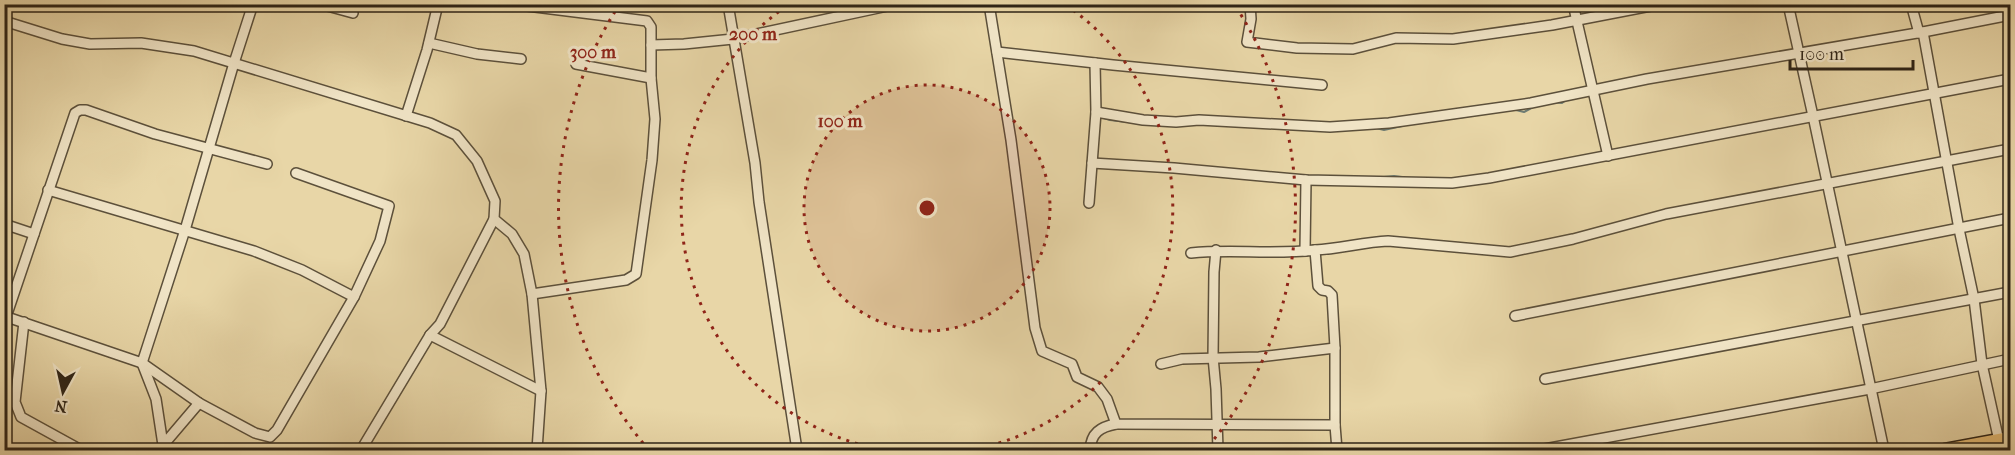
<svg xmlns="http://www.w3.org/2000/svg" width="2015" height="455" font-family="'IM FELL French Canon',serif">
  <rect width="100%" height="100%" fill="#e8d6a7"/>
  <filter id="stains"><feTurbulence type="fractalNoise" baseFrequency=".00333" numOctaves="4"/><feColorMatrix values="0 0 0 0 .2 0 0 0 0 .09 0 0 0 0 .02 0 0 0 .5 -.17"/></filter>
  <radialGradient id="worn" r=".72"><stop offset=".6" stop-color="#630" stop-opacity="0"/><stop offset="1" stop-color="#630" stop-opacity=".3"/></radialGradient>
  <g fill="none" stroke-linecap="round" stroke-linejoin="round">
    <g stroke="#6e7c73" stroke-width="2">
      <path d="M1099,78l1,19"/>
      <path d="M1553,102l9,1 7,-5"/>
      <path d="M1516,110l8,2 11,-6"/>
      <path d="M1098,116l12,4 26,3"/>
      <path d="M1428,122l36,-5"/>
      <path d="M1376,128l8,2 18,-4"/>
      <path d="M1384,177l10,-1 8,1"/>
    </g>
    <g stroke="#5c503b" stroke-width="12">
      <g id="minor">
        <path d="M320,4l33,9"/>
        <path d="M511,4l136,17 4,6v51l4,41 -3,41 -16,114 -10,6 -94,14"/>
        <path d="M728,4l27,159 4,39 38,248"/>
        <path d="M989,4l22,136 24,188 7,23 30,13 5,13 21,10 9,12 9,25 219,1 2,25"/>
        <path d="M1250,4l1,15 -4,23 50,6 56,1 43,-11 57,1 99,-14 109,-21"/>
        <path d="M1573,4l35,152"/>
        <path d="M1788,4l25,112 71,334"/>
        <path d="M1911,4l8,29"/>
        <path d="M4,21l58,18 28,5 51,-1 53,8 236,72 26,12 21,26 18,40 -1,18 18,15 12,20 8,40 9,97 -4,59"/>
        <path d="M1923,32l36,197 15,70 8,65 19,86"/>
        <path d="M429,43l48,11 44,5"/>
        <path d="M651,45l33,-1 49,-5 164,-35"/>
        <path d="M997,52l116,13 209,20"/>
        <path d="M576,64l75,14"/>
        <path d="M1096,112l47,8 33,2 23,-2 131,7 59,-4 142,-20 116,-24 276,-47 87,-17"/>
        <path d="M406,116l21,-66 11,-46"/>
        <path d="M1092,163l82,5 132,12 146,3 37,-5 521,-99"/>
        <path d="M48,190l206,61 48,19 52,27"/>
        <path d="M1089,203l7,-91 -1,-49"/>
        <path d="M4,224l30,10"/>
        <path d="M1216,250l-2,22 -1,85 3,32 2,61"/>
        <path d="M1315,250c25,-1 48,-8 73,-9l122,11 63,-13 93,-25 344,-65"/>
        <path d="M1305,251l1,-71"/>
        <path d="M1191,253c41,-4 83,2 124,-3l3,36 4,4 6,1 4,4 3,53v77"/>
        <path d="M4,316l138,47 57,40 56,30 15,4 7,-7 77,-133 26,-56 9,-35 -93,-33"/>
        <path d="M1515,316l495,-98"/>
        <path d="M6,317l69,-204 5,-3h6l69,24 112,30"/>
        <path d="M24,322l-9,80 6,15 60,33"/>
        <path d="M430,335l111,56"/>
        <path d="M1161,364l21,-5 77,-2 76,-9"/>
        <path d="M1545,379l465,-87"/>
        <path d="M163,445l-7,-46 -14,-36 43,-133 49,-167 19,-59"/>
        <path d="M159,450l40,-47"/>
        <path d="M361,450l69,-115 10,-11 54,-105"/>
        <path d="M1090,450c1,-17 10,-23 26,-26"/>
        <path d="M1539,450l331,-61 140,-30"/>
      </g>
    </g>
    <g stroke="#2e2417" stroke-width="15">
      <path id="major" d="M1945,450l65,-12"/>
    </g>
    <use href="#minor" stroke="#f0e4c6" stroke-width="9"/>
    <use href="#major" stroke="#e4bb74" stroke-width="12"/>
  </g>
  <circle cx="927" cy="208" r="123" fill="#8f2418" fill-opacity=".12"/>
  <g fill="none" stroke="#8f2418" stroke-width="3" stroke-dasharray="3 6">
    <circle cx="927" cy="208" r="123"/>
    <path d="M884 450A246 246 0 0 1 788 5M1066 5A246 246 0 0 1 970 450"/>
    <path d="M649 450A369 369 0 0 1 618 7M1236 7A369 369 0 0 1 1205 450"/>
  </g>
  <circle cx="927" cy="208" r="9" fill="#8f2418" stroke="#f0e4c6" stroke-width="3"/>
  <g font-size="18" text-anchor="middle" font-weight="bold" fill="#8f2418" stroke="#f0e4c6" stroke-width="6" stroke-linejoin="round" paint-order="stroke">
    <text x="753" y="40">200 m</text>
    <text x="593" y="58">300 m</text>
    <text x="840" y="127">100 m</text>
  </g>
  <rect width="2015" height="455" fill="none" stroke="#e8d6a7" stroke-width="24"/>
  <rect x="6" y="6" width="2003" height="443" fill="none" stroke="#2e2417" stroke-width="3"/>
  <rect x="12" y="12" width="1991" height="431" fill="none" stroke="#2e2417" stroke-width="1.5"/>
  <g transform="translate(63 392) rotate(188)" stroke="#f0e4c6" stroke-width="4.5" paint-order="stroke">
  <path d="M0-4.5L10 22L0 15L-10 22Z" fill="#2e2417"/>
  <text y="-9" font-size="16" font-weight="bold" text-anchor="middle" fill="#2e2417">N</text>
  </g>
  <path d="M1790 60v9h123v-9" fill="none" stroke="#2e2417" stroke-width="3"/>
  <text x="1799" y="60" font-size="18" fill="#2e2417" stroke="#f0e4c6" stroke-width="4.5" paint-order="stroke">100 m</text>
  <rect width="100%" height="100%" filter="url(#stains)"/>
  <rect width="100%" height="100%" fill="url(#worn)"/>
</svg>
